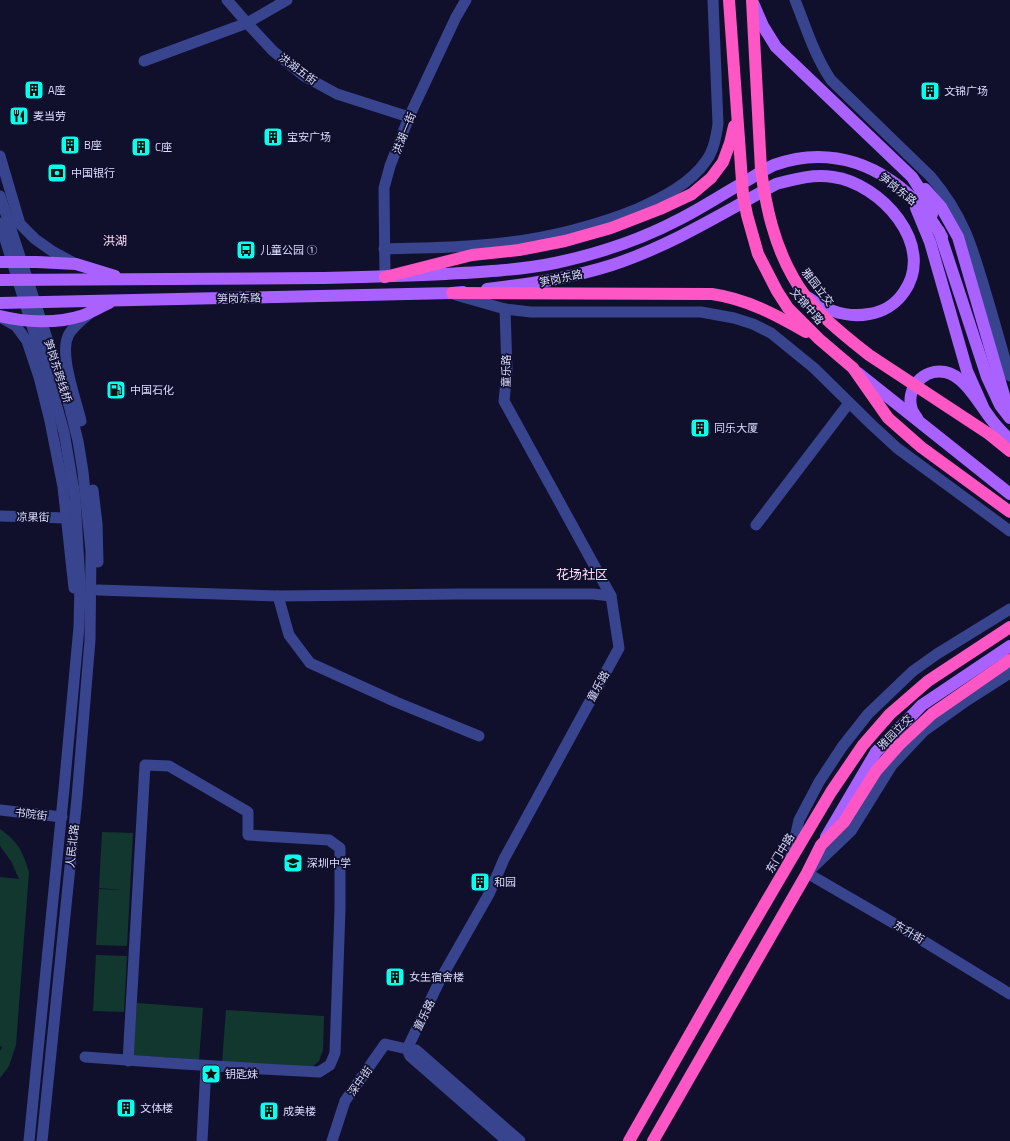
<svg xmlns="http://www.w3.org/2000/svg" width="1010" height="1141" font-family="'Titillium Web','Noto Sans SC',sans-serif">
  <rect width="100%" height="100%" fill="#10102d"/>
  <g fill="#12372f">
    <path d="M0,829c19,14 22,21 29,43l-13,173 -7,21 -9,12v-27l2,-4 -2,-1v-169l19,2 -8,-18 -11,-15z"/>
    <path d="M102,832l31,1 -6,113 -31,-1 3,-56 24,1 -24,-2z"/>
    <path d="M96,955l31,1 -3,56 -31,-1z"/>
    <path d="M137,1003l66,5 -4,52 -66,-5z"/>
    <path d="M226,1010l98,6 -1,34 -4,11 -8,7 -89,-5z"/>
  </g>
  <g fill="none" stroke-linecap="round" stroke-linejoin="round">
    <g stroke="#38448e" stroke-width="11">
      <path d="M227,0l20,23 26,28 31,25 33,18 72,23"/>
      <path d="M795,0c11,27 19,55 36,80l100,97c33,39 42,72 56,120 8,26 15,53 23,79"/>
      <path d="M144,61l103,-38 40,-23"/>
      <path d="M0,156l20,68 15,15 17,12 24,13"/>
      <path d="M0,196l69,209 9,36 5,31 8,79 -1,89 -13,158 -35,343"/>
      <path d="M0,223l55,177 9,32 11,65 5,86 -1,44 -15,162 -35,352"/>
      <path d="M384,249c32,-1 65,-1 97,-4 54,-4 106,-16 156,-36 25,-11 53,-25 69,-48 8,-11 10,-24 12,-37l-5,-124"/>
      <path d="M385,277l-1,-89 6,-22 19,-49 47,-100 10,-17"/>
      <path d="M456,295l49,14 26,3h170l33,6 19,6 18,9 43,35 58,57 25,23 113,83"/>
      <path d="M2,318l14,8 11,15 12,36 11,44 13,66 11,101"/>
      <path d="M81,421c-5,-22 -23,-68 -12,-87 5,-8 13,-14 20,-20"/>
      <path d="M93,490l4,34 1,38"/>
      <path d="M0,516l66,2"/>
      <path d="M756,525l93,-122"/>
      <path d="M98,590l180,6 182,-2h133l18,2"/>
      <path d="M278,596l11,39 21,28 86,39 83,34"/>
      <path d="M1010,673l-44,28 -42,30 -32,34 -41,66 -44,42 100,58 103,63"/>
      <path d="M0,810l62,7"/>
      <path d="M791,856l8,-36 20,-38 23,-35 26,-33 45,-43 24,-17 73,-45"/>
      <path d="M407,1049l33,-69 49,-86 15,-35 115,-211 -8,-52 -107,-195 3,-30 -2,-62"/>
      <path d="M407,1049l3,7 97,85"/>
      <path d="M85,1057c78,6 156,11 234,15l11,-7 5,-12 5,-144v-61l-11,-8 -81,-5v-23l-79,-46 -24,-1 -17,296"/>
      <path d="M202,1141l4,-74"/>
      <path d="M332,1141l13,-40 40,-57 22,5 9,1 104,91"/>
    </g>
    <g stroke="#a962ff" stroke-width="12">
      <path d="M753,3l10,23 13,21 136,130 11,17 9,20"/>
      <path d="M925,189l16,18 17,30 50,172"/>
      <path d="M916,208l14,34 37,129 16,36"/>
      <path d="M939,231l48,146 13,28 10,13"/>
      <path d="M0,262h37l39,2 39,12"/>
      <path d="M0,280c107,0 214,-1 321,-2 41,-1 83,-2 125,-4 36,-2 74,-4 109,-11 42,-9 85,-23 123,-43 24,-12 46,-27 70,-40 8,-5 17,-11 26,-15 14,-5 29,-8 44,-8 53,0 99,35 124,80"/>
      <path d="M487,289c43,-5 84,-11 125,-24 58,-19 111,-52 164,-81 19,-5 37,-10 57,-7 47,6 104,68 71,115 -8,12 -21,20 -35,22 -22,4 -42,-3 -60,-16"/>
      <path d="M0,303l452,-10 11,-1"/>
      <path d="M0,316c24,6 56,8 81,0 9,-3 19,-9 28,-13"/>
      <path d="M858,373l152,121"/>
      <path d="M917,418c-1,-2 -4,-5 -5,-8 -7,-21 11,-42 33,-38 19,3 35,33 46,47 6,8 12,14 19,21"/>
      <path d="M826,837l50,-85 46,-47 88,-59"/>
    </g>
    <g stroke="#ff56c5" stroke-width="12">
      <path d="M729,0l14,195 4,20 11,39 19,37 11,17 31,31 34,29 35,50 33,29 89,65"/>
      <path d="M752,0l9,170c5,37 13,74 32,107 17,32 48,56 76,78l120,79 21,17"/>
      <path d="M385,277l87,-22 47,-5 46,-9 46,-13 49,-19 32,-15 19,-16 12,-16 7,-19 4,-17"/>
      <path d="M452,293l260,1c35,5 64,21 94,38"/>
      <path d="M629,1141l106,-186 55,-94 41,-69 32,-47 27,-31 38,-33 82,-54"/>
      <path d="M653,1141l154,-268 14,-28 23,-23 32,-51 23,-26 33,-31 78,-54"/>
    </g>
  </g>
  <defs>
    <g id="building-square" transform="scale(1)"><rect x="-9" y="-9" width="18" height="18" rx="4" fill="#07ffed" stroke="#10102d"/><path d="M-4-6H4V6H1V3H-1V6H-4ZM-2.5-4.3h1.7v1.8h-1.7ZM.8-4.3h1.7v1.8H.8ZM-2.5-1h1.7V.8h-1.7ZM.8-1h1.7V.8H.8Z" fill="#111"/></g>
    <g id="restaurant-square" transform="scale(1)"><rect x="-9" y="-9" width="18" height="18" rx="4" fill="#07ffed" stroke="#10102d"/><path d="M-5-6h1v4h1v-4h1v4h1v-4h1v5L-1.5 .5V6h-2V.5L-5-1ZM5-6V6H3V1.5H1.5Q1.5-4 5-6Z" fill="#111"/></g>
    <g id="bank-square" transform="scale(1)"><rect x="-9" y="-9" width="18" height="18" rx="4" fill="#07ffed" stroke="#10102d"/><path d="M-6-4H6V4H-6ZM0-2.3a2.3 2.3 0 1 0 0 4.6a2.3 2.3 0 1 0 0-4.6Z" fill="#111"/></g>
    <g id="bus-square" transform="scale(1)"><rect x="-9" y="-9" width="18" height="18" rx="4" fill="#07ffed" stroke="#10102d"/><path d="M-5-6H5V4H4V6H2V4H-2V6H-4V4H-5ZM-3.5-4V0h7V-4ZM-3.5 1.2v1.5H-2V1.2ZM2 1.2v1.5H3.5V1.2Z" fill="#111"/></g>
    <g id="fuel-square" transform="scale(1)"><rect x="-9" y="-9" width="18" height="18" rx="4" fill="#07ffed" stroke="#10102d"/><path d="M-5.5-6h7V0h2V4h1.3V-2.5L3-4.5l.8-.8L6-3V5H2.5V1h-1V6h-7ZM-4.2-4.7v3.2H.2V-4.7Z" fill="#111"/></g>
    <g id="school-square" transform="scale(1)"><rect x="-9" y="-9" width="18" height="18" rx="4" fill="#07ffed" stroke="#10102d"/><path d="M0-5L7-2L0 1L-7-2ZM-4 1L0 2.5L4 1V4Q0 6-4 4Z" fill="#111"/></g>
    <g id="sight-square" transform="scale(1)"><rect x="-9" y="-9" width="18" height="18" rx="4" fill="#07ffed" stroke="#10102d"/><path d="M0-6L1.8-2.2L6-1.7L2.9 1.2L3.7 5.4L0 3.3L-3.7 5.4L-2.9 1.2L-6-1.7L-1.8-2.2Z" fill="#111"/></g>
  </defs>
  <g fill-rule="evenodd">
    <use href="#building-square" x="34" y="90"/>
    <use href="#building-square" x="930" y="91"/>
    <use href="#restaurant-square" x="19" y="116"/>
    <use href="#building-square" x="273" y="137"/>
    <use href="#building-square" x="70" y="145"/>
    <use href="#building-square" x="141" y="147"/>
    <use href="#bank-square" x="57" y="173"/>
    <use href="#bus-square" x="246" y="250"/>
    <use href="#fuel-square" x="116" y="390"/>
    <use href="#building-square" x="700" y="428"/>
    <use href="#school-square" x="293" y="863"/>
    <use href="#building-square" x="480" y="882"/>
    <use href="#building-square" x="395" y="977"/>
    <use href="#sight-square" x="211" y="1074"/>
    <use href="#building-square" x="126" y="1108"/>
    <use href="#building-square" x="269" y="1111"/>
  </g>
  <g text-anchor="middle" dominant-baseline="central" stroke-width="3.5" stroke-linejoin="round" paint-order="stroke">
    <g font-size="11" fill="#dbddff" stroke="#10102d">
      <text transform="translate(298 69) rotate(36)">洪湖五街</text>
      <text transform="translate(404 133) rotate(-68)">洪湖一街</text>
      <text transform="translate(898 189) rotate(38)">笋岗东路</text>
      <text transform="translate(561 278) rotate(-12)">笋岗东路</text>
      <text transform="translate(818 287) rotate(52)">雅园立交</text>
      <text transform="translate(239 298) rotate(-1)">笋岗东路</text>
      <text transform="translate(807 306) rotate(49)">文锦中路</text>
      <text transform="translate(58 371) rotate(72)">笋岗东跨线桥</text>
      <text transform="translate(506 371) rotate(-89)">童乐路</text>
      <text transform="translate(33 517) rotate(1)">凉果街</text>
      <text transform="translate(598 686) rotate(-61)">童乐路</text>
      <text transform="translate(895 732) rotate(-45)">雅园立交</text>
      <text transform="translate(31 814) rotate(7)">书院街</text>
      <text transform="translate(72 846) rotate(-84)">人民北路</text>
      <text transform="translate(780 853) rotate(-59)">东门中路</text>
      <text transform="translate(909 932) rotate(31)">东升街</text>
      <text transform="translate(424 1015) rotate(-64)">童乐路</text>
      <text transform="translate(360 1081) rotate(-55)">深中街</text>
    </g>
    <g font-size="11" fill="#dbddff" stroke="#10102d" text-anchor="start">
      <text x="48" y="90">A座</text>
      <text x="944" y="91">文锦广场</text>
      <text x="33" y="116">麦当劳</text>
      <text x="287" y="137">宝安广场</text>
      <text x="84" y="145">B座</text>
      <text x="155" y="147">C座</text>
      <text x="71" y="173">中国银行</text>
      <text x="260" y="250">儿童公园 ①</text>
      <text x="130" y="390">中国石化</text>
      <text x="714" y="428">同乐大厦</text>
      <text x="307" y="863">深圳中学</text>
      <text x="494" y="882">和园</text>
      <text x="409" y="977">女生宿舍楼</text>
      <text x="225" y="1074">钥匙妹</text>
      <text x="140" y="1108">文体楼</text>
      <text x="283" y="1111">成美楼</text>
    </g>
    <g font-size="12" fill="#ffddf9" stroke="#10102d">
      <text x="115" y="240">洪湖</text>
    </g>
    <g font-size="13" fill="#ffddf9" stroke="#10102d">
      <text x="582" y="574">花场社区</text>
    </g>
  </g>
</svg>
